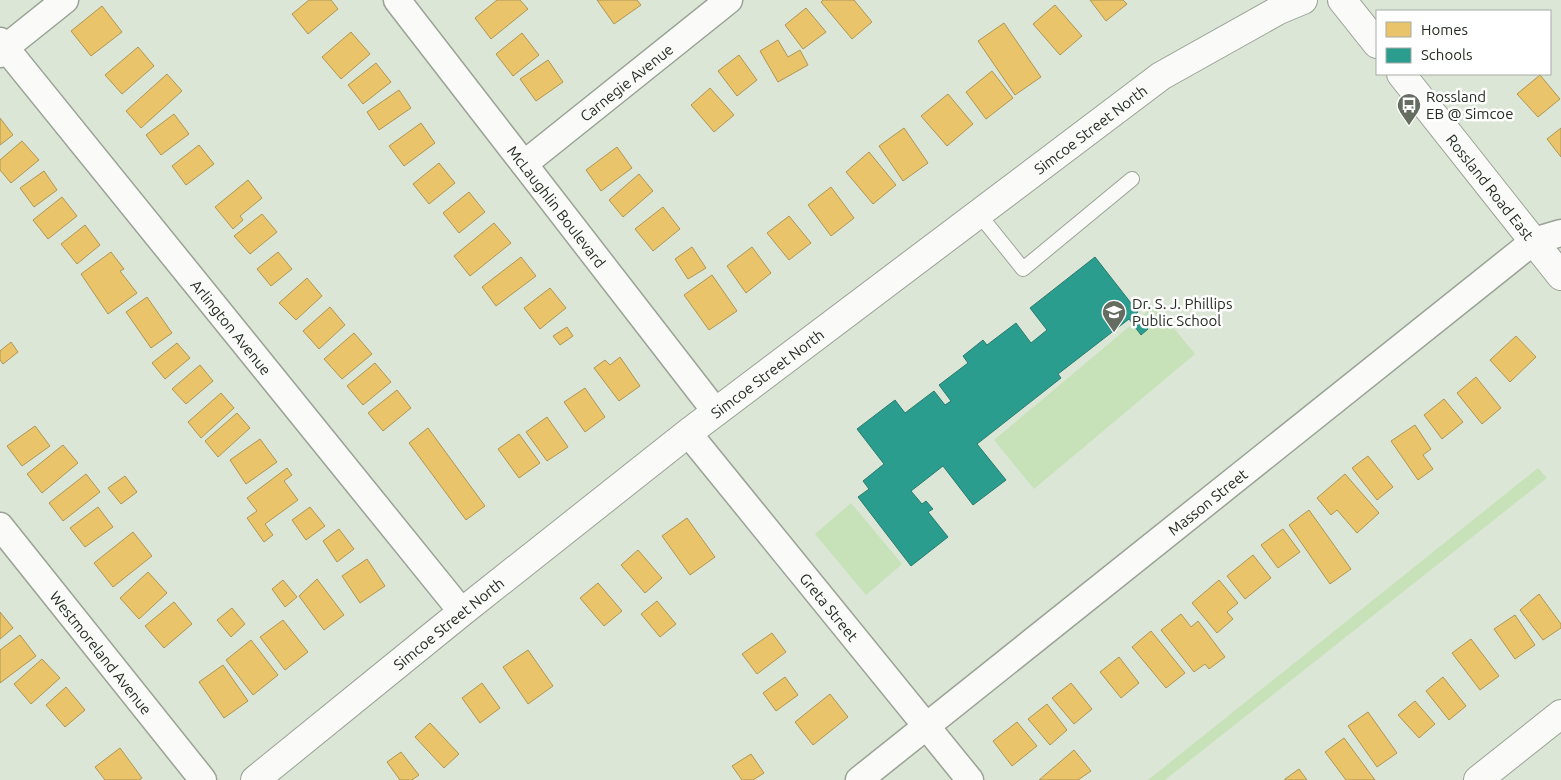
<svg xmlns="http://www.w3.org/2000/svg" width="1561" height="780" font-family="Ubuntu,sans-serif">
  <rect width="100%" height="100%" fill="#dbe6d6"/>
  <g fill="#c7e2b9">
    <path d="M1155,305l40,49 -161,135 -40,-49z"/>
    <path d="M1538,468l9,10 -382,302h-17z"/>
    <path d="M851,503l51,61 -36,31 -51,-61z"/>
  </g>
  <g fill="#e9c46a" stroke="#ae9654">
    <path d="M309,0h22l7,9 -30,25 -16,-20z"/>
    <path d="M497,0h23l8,9 -37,30 -16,-21z"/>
    <path d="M597,0h40l4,5 -27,19z"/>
    <path d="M823,0h31l18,22 -20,17 -31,-37z"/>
    <path d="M1090,0h33l4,4 -21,17z"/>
    <path d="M1055,5l27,31 -22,19 -27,-31z"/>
    <path d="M102,6l20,26 -31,24 -20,-25z"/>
    <path d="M806,8l20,24 -23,17 -18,-24z"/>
    <path d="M1004,23l37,54 -26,18 -37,-54z"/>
    <path d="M351,32l19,22 -29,25 -19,-22z"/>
    <path d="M522,33l17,22 -26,21 -17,-22z"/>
    <path d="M778,40l10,17 12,-7 8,15 -30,17 -18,-31z"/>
    <path d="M138,47l16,19 -32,28 -17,-19z"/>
    <path d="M739,55l18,25 -20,16 -19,-25z"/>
    <path d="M548,60l15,22 -27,19 -16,-22z"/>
    <path d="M376,63l15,19 -28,22 -15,-19z"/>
    <path d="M992,71l21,27 -27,21 -20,-27z"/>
    <path d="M167,74l15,17 -41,37 -15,-17z"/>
    <path d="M1540,75l20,24 -22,18 -21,-23z"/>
    <path d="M710,88l24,27 -20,17 -23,-27z"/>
    <path d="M399,90l12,18 -32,22 -12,-18z"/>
    <path d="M948,94l25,30 -26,22 -26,-30z"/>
    <path d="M174,114l15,20 -28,21 -15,-20z"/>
    <path d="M0,118l13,17 -13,10z"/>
    <path d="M421,123l14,20 -31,23 -15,-20z"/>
    <path d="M904,128l24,35 -25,18 -24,-35z"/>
    <path d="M1561,128v29l-14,-18z"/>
    <path d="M22,141l17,19 -28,23 -11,-13v-10z"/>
    <path d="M199,145l15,19 -28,21 -14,-19z"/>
    <path d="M617,147l15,21 -31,23 -15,-21z"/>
    <path d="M869,152l27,33 -23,19 -27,-32z"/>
    <path d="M439,163l16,20 -26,21 -16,-20z"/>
    <path d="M44,171l13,19 -23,17 -14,-19z"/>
    <path d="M639,174l14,17 -30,26 -14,-17z"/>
    <path d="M248,180l14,18 -22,18 3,4 -10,9 -18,-22z"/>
    <path d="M831,187l23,31 -23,18 -23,-31z"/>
    <path d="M469,192l16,20 -26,21 -16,-20z"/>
    <path d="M62,197l15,19 -29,23 -15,-19z"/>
    <path d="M663,207l17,22 -27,22 -18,-22z"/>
    <path d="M262,214l15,18 -27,22 -16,-18z"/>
    <path d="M789,216l22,27 -22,17 -22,-27z"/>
    <path d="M494,223l17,20 -41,33 -16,-20z"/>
    <path d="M85,225l15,20 -23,19 -16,-20z"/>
    <path d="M692,247l14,21 -18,11 -13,-20z"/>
    <path d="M752,247l19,26 -25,20 -19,-27z"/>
    <path d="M111,252l13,17 -4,2 17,22 -29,21 -27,-40z"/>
    <path d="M278,252l14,17 -21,17 -14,-17z"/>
    <path d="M521,257l15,19 -40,30 -14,-19z"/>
    <path d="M712,275l25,36 -28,19 -25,-35z"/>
    <path d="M307,278l15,18 -26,24 -17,-17z"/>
    <path d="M550,288l16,20 -26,21 -16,-21z"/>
    <path d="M147,297l25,36 -21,15 -25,-36z"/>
    <path d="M330,307l15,18 -26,24 -16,-18z"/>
    <path d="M567,327l6,9 -13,9 -7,-9z"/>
    <path d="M354,333l18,21 -30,25 -18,-20z"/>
    <path d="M1516,336l20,21 -26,25 -20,-22z"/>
    <path d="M11,342l7,10 -15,12 -3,-4v-9z"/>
    <path d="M177,343l13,15 -25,21 -13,-16z"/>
    <path d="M620,357l20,29 -21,15 -25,-33 11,-8 5,5z"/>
    <path d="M375,363l16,19 -28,23 -16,-19z"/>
    <path d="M200,365l13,16 -27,23 -14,-15z"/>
    <path d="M1476,377l25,31 -19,16 -25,-31z"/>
    <path d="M585,388l20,29 -20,15 -21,-30z"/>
    <path d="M397,390l14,18 -28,23 -15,-18z"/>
    <path d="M221,393l13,15 -33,30 -13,-16z"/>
    <path d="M1444,399l19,23 -21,17 -18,-24z"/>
    <path d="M237,413l13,15 -32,29 -13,-16z"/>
    <path d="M547,417l21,30 -21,14 -21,-29z"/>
    <path d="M1415,425l16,24 -8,6 10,14 -15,11 -27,-39z"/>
    <path d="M35,426l15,20 -28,20 -15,-20z"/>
    <path d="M428,428l57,78 -19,14 -57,-77z"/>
    <path d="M519,434l21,29 -21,15 -21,-29z"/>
    <path d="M260,439l17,23 -31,22 -16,-24z"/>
    <path d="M63,445l15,18 -36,30 -15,-19z"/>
    <path d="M1368,456l25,31 -16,13 -25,-32z"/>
    <path d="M287,468l5,7 -8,6 14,19 -33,24 8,11 -9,7 -17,-24 10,-7 -10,-13z"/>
    <path d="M86,474l14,18 -37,29 -14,-18z"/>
    <path d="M1345,474l34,39 -22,20 -20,-23 -6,5 -14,-17z"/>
    <path d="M125,476l12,16 -16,12 -13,-16z"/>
    <path d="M98,507l15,20 -28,20 -15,-19z"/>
    <path d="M310,507l15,19 -19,14 -14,-20z"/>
    <path d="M1309,510l42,59 -21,15 -41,-59z"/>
    <path d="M687,518l28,39 -25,18 -28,-39z"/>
    <path d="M339,529l15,20 -17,13 -14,-21z"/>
    <path d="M1283,529l17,23 -22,16 -17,-23z"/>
    <path d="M133,532l19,24 -39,31 -19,-24z"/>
    <path d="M638,550l24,28 -17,15 -24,-28z"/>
    <path d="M1253,555l18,23 -26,21 -18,-23z"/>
    <path d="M367,559l18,27 -25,17 -18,-27z"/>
    <path d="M148,572l19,21 -28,26 -19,-21z"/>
    <path d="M317,579l27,36 -20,15 -25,-34z"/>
    <path d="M283,580l14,17 -12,10 -13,-18z"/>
    <path d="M1219,580l19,23 -11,9 6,7 -16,14 -25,-30z"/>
    <path d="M598,583l24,28 -18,15 -24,-28z"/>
    <path d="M1539,594l22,30v4l-18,12 -23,-30z"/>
    <path d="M657,601l19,23 -16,13 -19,-23z"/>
    <path d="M174,602l18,22 -28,24 -19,-22z"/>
    <path d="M232,608l13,16 -14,13 -14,-17z"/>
    <path d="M0,612l13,16 -13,11z"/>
    <path d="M1181,614l10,13 7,-6 27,36 -16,12 -4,-5 -11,8 -33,-42z"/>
    <path d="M1515,615l20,30 -20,14 -21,-30z"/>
    <path d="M283,620l25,32 -23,18 -25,-33z"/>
    <path d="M1151,631l34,42 -19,15 -34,-41z"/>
    <path d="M772,633l14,19 -29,22 -15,-20z"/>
    <path d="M20,635l16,21 -36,27v-33z"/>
    <path d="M1471,639l28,37 -19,14 -28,-37z"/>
    <path d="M251,640l27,35 -25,20 -27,-35z"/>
    <path d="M528,650l25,36 -25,18 -25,-37z"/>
    <path d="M1119,657l20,26 -18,15 -21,-26z"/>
    <path d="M42,659l18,19 -29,26 -17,-20z"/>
    <path d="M223,665l25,36 -24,17 -25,-36z"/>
    <path d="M785,677l13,18 -22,16 -13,-18z"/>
    <path d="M1443,677l23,29 -17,14 -23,-29z"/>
    <path d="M482,683l18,25 -20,15 -18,-25z"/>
    <path d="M1071,683l21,26 -18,15 -22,-26z"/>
    <path d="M66,687l19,23 -20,17 -19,-22z"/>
    <path d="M830,694l18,23 -35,28 -18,-23z"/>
    <path d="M1415,701l20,23 -16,14 -21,-23z"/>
    <path d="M1047,704l20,26 -17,15 -22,-26z"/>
    <path d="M1368,712l29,41 -20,14 -29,-41z"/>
    <path d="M1017,722l20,24 -25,20 -19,-25z"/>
    <path d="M430,723l29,31 -15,14 -29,-31z"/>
    <path d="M1344,738l31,42h-29l-21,-28z"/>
    <path d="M120,748l22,30 -3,2h-34l-10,-13z"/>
    <path d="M1074,750l17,21 -13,9h-39z"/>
    <path d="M401,752l18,23 -7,5h-12l-13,-18z"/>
    <path d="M751,754l13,19 -11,7h-11l-10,-14z"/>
    <path d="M1299,769l8,11h-22v-1z"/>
  </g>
  <path fill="#2a9d8f" stroke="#287b6e" d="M1095,257l43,55 -2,2 12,15 -7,6 -12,-16 -71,55 3,4 -84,66 29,36 -33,25 -30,-39 -32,25 11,13 4,-3 7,8 -5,3 20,25 -37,29 -53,-69 11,-8 -6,-8 21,-17 -27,-35 38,-29 10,13 29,-22 11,14 6,-4 -12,-16 29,-22 -5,-7 20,-16 4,5 29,-22 15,20 16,-13 -17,-22z"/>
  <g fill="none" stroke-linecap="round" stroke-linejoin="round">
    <g stroke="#9aa295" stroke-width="16">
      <path id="lane" d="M978,213l45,56 109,-90"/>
    </g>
    <g stroke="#9aa295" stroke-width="29">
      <g id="street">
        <path id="s1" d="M397,0l319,412"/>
        <path id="s2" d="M0,41l462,571"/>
        <path d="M0,54l5,-6 60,-48"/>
        <path id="s3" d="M524,164l205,-164"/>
        <path id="s4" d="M688,433l282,347"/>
        <path id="s5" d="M0,526l203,254"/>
        <path id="s6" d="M859,780l675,-539 27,-8"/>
      </g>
    </g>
    <g stroke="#9aa295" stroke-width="30">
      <g id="secondary">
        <path d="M1342,0l35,44"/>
        <path id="s7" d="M1401,74l160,202"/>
        <path id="s8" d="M255,780l207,-168 226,-179 473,-357 118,-66 24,-10"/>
        <path d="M1478,780l83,-66"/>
      </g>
    </g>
    <use href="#lane" stroke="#fafbf9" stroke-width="14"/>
    <use href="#street" stroke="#fafbf9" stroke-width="26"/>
    <use href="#secondary" stroke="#fafbf9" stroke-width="28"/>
  </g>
  <defs>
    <g id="bus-pin" transform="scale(1.25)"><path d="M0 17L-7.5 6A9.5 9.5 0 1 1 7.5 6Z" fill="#656d60" stroke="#fff"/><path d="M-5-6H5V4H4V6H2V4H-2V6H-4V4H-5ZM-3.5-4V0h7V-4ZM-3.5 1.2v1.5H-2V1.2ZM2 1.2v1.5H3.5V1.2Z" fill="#fff"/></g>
    <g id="school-pin" transform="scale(1.25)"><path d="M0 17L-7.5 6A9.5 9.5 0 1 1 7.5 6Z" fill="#656d60" stroke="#fff"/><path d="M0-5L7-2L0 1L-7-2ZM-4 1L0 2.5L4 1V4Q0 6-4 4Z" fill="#fff"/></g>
  </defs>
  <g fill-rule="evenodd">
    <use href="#bus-pin" x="1409" y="105"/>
    <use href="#school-pin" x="1114" y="312"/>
  </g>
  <g text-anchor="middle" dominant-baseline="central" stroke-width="5" stroke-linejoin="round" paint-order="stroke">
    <g font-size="15" fill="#252c21" stroke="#fff">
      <text stroke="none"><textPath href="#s3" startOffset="131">Carnegie Avenue</textPath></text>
      <text stroke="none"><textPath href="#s8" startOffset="1059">Simcoe Street North</textPath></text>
      <text stroke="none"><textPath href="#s7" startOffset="144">Rossland Road East</textPath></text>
      <text stroke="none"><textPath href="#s1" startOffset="261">McLaughlin Boulevard</textPath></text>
      <text stroke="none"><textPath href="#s2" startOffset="368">Arlington Avenue</textPath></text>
      <text stroke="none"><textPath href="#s8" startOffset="654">Simcoe Street North</textPath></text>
      <text stroke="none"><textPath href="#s6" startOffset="446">Masson Street</textPath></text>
      <text stroke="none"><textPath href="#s4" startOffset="224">Greta Street</textPath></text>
      <text stroke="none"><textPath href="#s8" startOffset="249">Simcoe Street North</textPath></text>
      <text stroke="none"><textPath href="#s5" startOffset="162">Westmoreland Avenue</textPath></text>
    </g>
    <g font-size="15" fill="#252c21" stroke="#fff" text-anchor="start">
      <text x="1426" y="96">Rossland<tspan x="1426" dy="17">EB @ Simcoe</tspan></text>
      <text x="1132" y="303">Dr. S. J. Phillips<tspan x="1132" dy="17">Public School</tspan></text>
    </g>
  </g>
  <rect x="1376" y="10" width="175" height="65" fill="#ffffff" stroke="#a8aba6"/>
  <rect x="1386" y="22" width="25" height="15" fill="#e9c46a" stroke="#a8aba6"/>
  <text x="1421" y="35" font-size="15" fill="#252c21">Homes</text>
  <rect x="1386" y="48" width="25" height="15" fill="#2a9d8f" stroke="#a8aba6"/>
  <text x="1421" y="60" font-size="15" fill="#252c21">Schools</text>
</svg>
